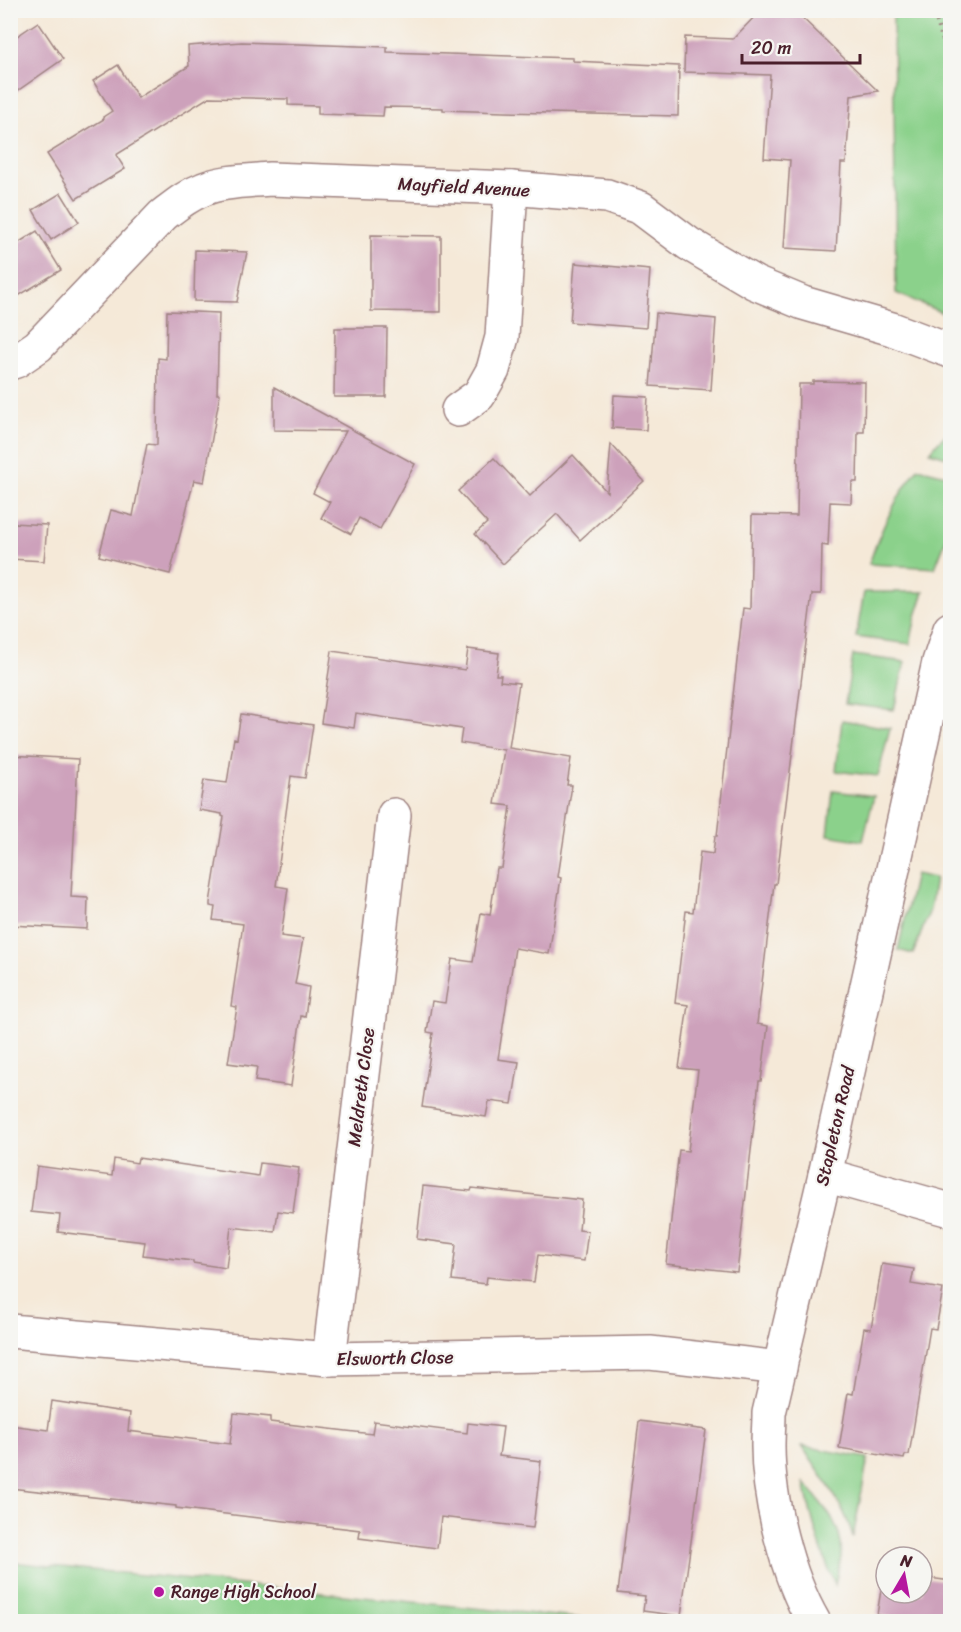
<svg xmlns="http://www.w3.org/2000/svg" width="961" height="1632" font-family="Sriracha,sans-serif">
  <rect width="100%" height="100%" fill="#f6f6f2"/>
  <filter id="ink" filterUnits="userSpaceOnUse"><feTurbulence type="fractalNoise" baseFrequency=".0167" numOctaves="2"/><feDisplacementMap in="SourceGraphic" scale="12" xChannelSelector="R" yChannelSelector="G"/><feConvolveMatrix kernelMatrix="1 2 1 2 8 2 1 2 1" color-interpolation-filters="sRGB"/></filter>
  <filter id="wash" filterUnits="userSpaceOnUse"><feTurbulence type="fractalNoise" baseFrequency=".008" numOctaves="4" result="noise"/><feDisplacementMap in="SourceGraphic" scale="24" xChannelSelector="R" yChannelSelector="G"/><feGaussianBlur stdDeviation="1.35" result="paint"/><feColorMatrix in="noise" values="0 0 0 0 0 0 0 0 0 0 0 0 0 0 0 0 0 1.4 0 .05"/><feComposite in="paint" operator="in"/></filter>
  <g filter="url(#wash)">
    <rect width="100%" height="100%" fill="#f5e9d8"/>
    <g fill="#8bd18b" stroke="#6a785b" stroke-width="1.5">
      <path d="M893,11h57v305l-54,-23z"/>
      <path d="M950,431v27l-20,-6 8,-10z"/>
      <path d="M918,468l32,8v53l-15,39 -66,-4c12,-36 26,-66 49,-96z"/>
      <path d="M864,592h60l-8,24 -6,28 -54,-7z"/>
      <path d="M853,655l52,7 -11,48 -49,-6z"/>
      <path d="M842,720l48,8 -12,48 -42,-5z"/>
      <path d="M833,791l41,5 -11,45 -35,-6z"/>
      <path d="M915,874l20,4 -5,32 -17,44 -15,-4z"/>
      <path d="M802,1446l66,12 -15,79c-9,-34 -33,-62 -51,-91z"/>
      <path d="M804,1482c17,22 41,44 37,75 -2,9 -4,19 -6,28 -15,-35 -24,-66 -31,-103z"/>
      <path d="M11,1562l595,59h-595z"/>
    </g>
    <g id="blocks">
      <g fill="#cda1bb">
        <path d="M761,10h33l84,81 -27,5 -5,67h-5l-5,88 -52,-3 6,-88 -26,-2 6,-83 -86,-3 1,-35 48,2z"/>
        <path d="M38,22l25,37 -53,37v-55z"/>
        <path d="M242,42l145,5v5l186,6v3l106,5 -1,50 -174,-4 -61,-2v-2l-59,-1 -1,9 -65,-2v-8l-30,-1v-6l-79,-2 -93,58 9,14 -49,30 -29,-45 57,-35 -1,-2 9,-6 -19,-30 25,-16 20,33 51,-32 -1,-20z"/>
        <path d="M61,193l18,29 -28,18 -18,-30z"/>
        <path d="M37,231l24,39 -51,31v-53z"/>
        <path d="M371,235l70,1v76l-70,-1z"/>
        <path d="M195,250l52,2 -10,50 -43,-1z"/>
        <path d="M575,263l75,7 -4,58 -76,-6z"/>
        <path d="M167,311l52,2 -2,81h3l-16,88 -10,-2 -24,94 -71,-18 12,-46 22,6 14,-72 10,1 1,-87 8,1z"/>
        <path d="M656,313l60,6 -5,71 -61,-4z"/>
        <path d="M335,328h52l-1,69h-52z"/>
        <path d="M813,381l52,1 -1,50h-6l-1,50h-5l-1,21 -21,-1 -2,44 -6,-1 -1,49h-9l-36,290h-2l-9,74 -8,66 11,2 -7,55h-2l-22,191 -71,-8 13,-114 9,1 10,-81 -19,-2 9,-63 -13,-2 11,-92 7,1 7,-60 13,2 2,-18h2l26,-228 7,1 2,-94 45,1 2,-132h14z"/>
        <path d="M274,387l141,77 -35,65 -21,-11 -8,16 -30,-16 9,-16 -17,-9 33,-62 -72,-1z"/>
        <path d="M614,395l34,2 -2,33 -34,-2z"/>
        <path d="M611,444l33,37 -64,59 -23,-26 -54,50 -28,-30 12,-11 -29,-32 36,-33 36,38 43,-41 34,37z"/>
        <path d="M12,523l35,2 -3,36 -34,-2z"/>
        <path d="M468,649l31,4 -3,22h5l-1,6 19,2 -10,65 62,10 -4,27h5l-14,92 3,1 -12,76 -34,-6 -17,111 21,3 -7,42 -23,-3 -3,16 -64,-10 11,-74 -6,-1 5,-31 13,2 7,-44 21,3 8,-49 9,2 7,-47h5l9,-62 -16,-2 9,-54 -44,-7 2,-14 -61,-9 -45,-7 -2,15 -33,-5 11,-72 133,19z"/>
        <path d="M241,714l72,11 -8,53 -14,-2 -15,110 12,2 -7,48 22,3 -8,45 14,3 -4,30 -4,-1 -10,70 -36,-5 2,-14 -29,-4 9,-56 -6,-1 12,-82 -30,-4 2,-13 -5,-1v-3l14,-86 -2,-1v-2l-23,-4 5,-30 23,3 7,-45 3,1z"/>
        <path d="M10,755l68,4 -7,138 17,1 -1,31 -77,-4v-55l4,-85h-4z"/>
        <path d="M138,1158l120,18 2,-13 39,5 -6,45 -15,-2 -3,21 -44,-5 -5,41 -33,-5v-2l-50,-6 2,-13 -87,-10 2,-17 -29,-3 6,-46 75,10 2,-17 23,4z"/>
        <path d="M423,1186l48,5 1,-3 110,12 -3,30 9,1 -4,30 -46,-6 -4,27 -47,-5 -1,7 -34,-4 4,-36 -39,-5z"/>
        <path d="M882,1264l32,5 -3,15 32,5 -7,40 -6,-1 -21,127h-4l-1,4 -65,-11 9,-55 5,1 11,-66 7,1z"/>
        <path d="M52,1401l78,12 -2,18 102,13 4,-31 36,4v5l102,12 2,-13 93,12 1,-10 35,4 -4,29 42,5 -8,67 -92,-11 -4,31 -78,-10 1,-8 -184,-22v-2l-166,-18v-63l38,5z"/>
        <path d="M639,1421l67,9 -25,186 -38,-5 2,-15 -27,-3z"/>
        <path d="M884,1571h2v22h36v-16l29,4v41h-30l-44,-7z"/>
      </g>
    </g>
  </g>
  <g filter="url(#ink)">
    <use href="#blocks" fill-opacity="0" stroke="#a08482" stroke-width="1.5"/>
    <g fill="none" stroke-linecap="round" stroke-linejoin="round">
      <g stroke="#a08482" stroke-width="36">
        <g id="minor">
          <path d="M10,363l6,-2 22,-15 125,-131c13,-10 25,-20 41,-26 18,-8 45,-8 66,-10l241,9 96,8 34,12 48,36 66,39 48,20 89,26 58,22"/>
          <path d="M458,410l21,-15 14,-25 9,-33 9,-149"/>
          <path d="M825,1175l125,35"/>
          <path d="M10,1331l319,28 321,-6 130,15"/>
          <path d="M329,1359l65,-544"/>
          <path d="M814,1622c-27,-46 -46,-123 -46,-176 0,-11 1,-22 1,-33l56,-238 114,-513 11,-33"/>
        </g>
      </g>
      <path stroke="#a08482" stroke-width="4" stroke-dasharray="1.5 4.5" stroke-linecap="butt" d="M933,10l17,53"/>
      <use href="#minor" stroke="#fff" stroke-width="33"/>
    </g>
  </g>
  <circle fill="#b5179e" stroke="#f6f6f2" stroke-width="2" cx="159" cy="1592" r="6"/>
  <g text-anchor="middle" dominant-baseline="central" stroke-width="4.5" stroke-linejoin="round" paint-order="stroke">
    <g font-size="18" fill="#4a1f2b" stroke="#f6f6f2">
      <text transform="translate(464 187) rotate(3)">Mayfield Avenue</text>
      <text transform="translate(361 1087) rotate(-83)">Meldreth Close</text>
      <text transform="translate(835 1126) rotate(-77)">Stapleton Road</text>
      <text transform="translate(395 1358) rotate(-1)">Elsworth Close</text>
    </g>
    <g font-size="18" fill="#4a1f2b" stroke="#f6f6f2" text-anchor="start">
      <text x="171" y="1592">Range High School</text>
    </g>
  </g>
  <rect width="961" height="1632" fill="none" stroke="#f6f6f2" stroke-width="36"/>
  <g transform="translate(904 1575) rotate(10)"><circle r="28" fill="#f6f6f2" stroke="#b1a0a2" stroke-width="1.5"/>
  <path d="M0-4.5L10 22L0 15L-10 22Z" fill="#b5179e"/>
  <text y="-9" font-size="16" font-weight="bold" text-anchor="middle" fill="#4a1f2b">N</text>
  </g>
  <path d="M742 54v9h118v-9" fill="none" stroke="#4a1f2b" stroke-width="3"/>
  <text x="751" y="54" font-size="18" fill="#4a1f2b" stroke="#f6f6f2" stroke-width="4.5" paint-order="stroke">20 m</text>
</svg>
